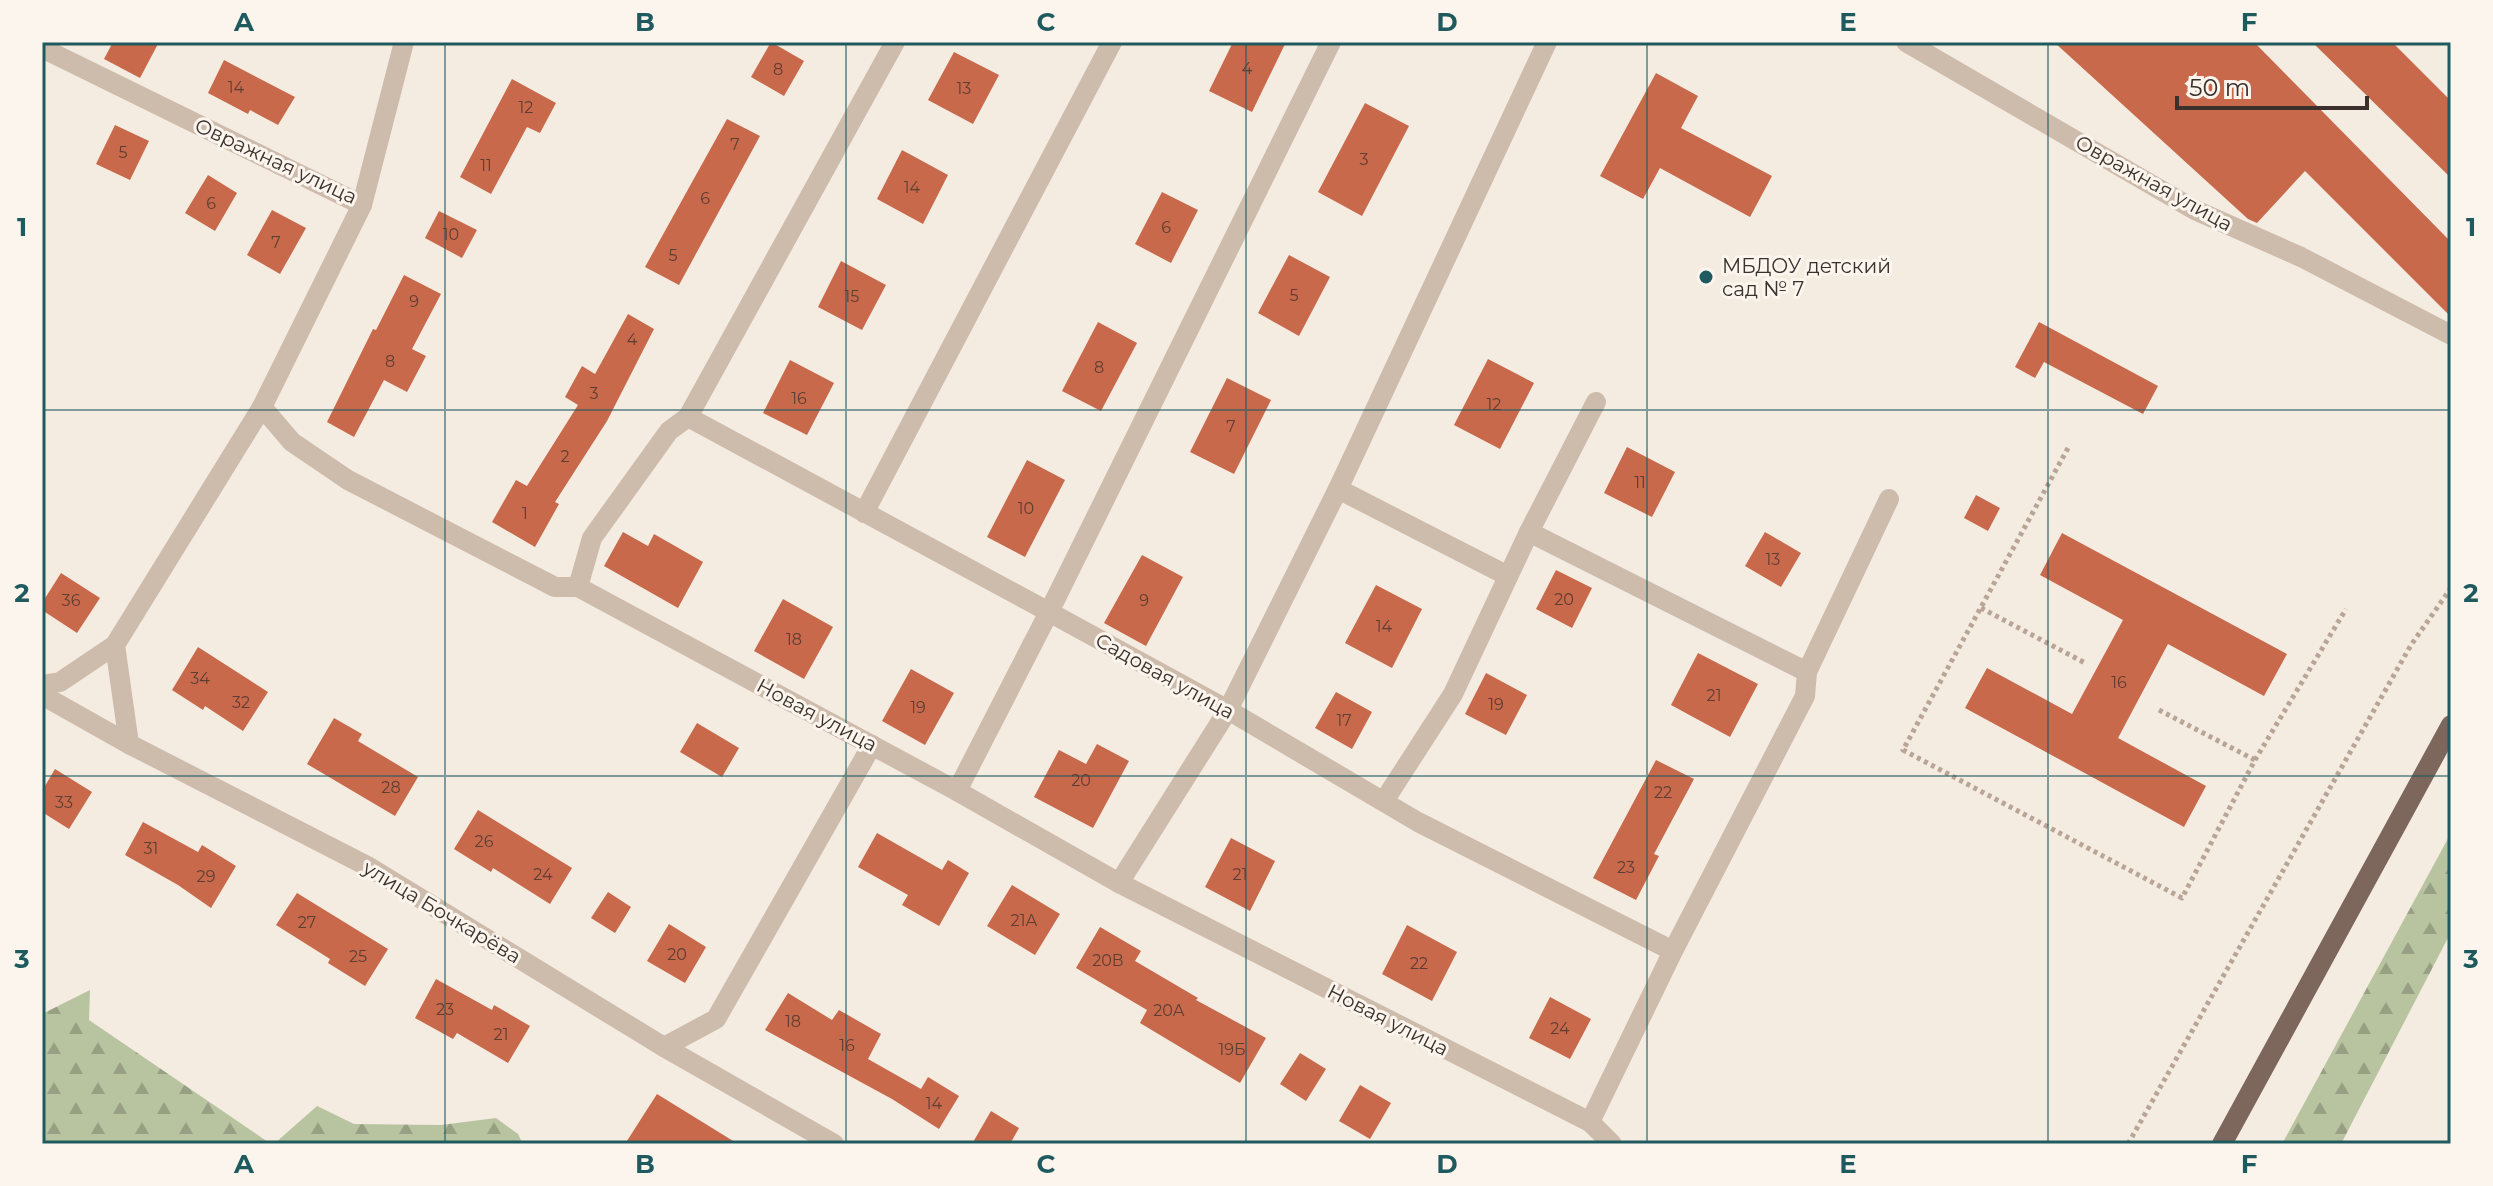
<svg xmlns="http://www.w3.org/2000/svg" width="2493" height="1186" font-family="Montserrat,sans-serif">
  <defs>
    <pattern id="forest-firs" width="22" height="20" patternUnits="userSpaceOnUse" patternTransform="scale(2)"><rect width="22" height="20" fill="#b8c4a0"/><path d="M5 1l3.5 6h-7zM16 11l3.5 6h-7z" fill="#97a083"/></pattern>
  </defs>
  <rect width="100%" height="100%" fill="#f4ebe1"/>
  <g fill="url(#forest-firs)">
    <path d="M2451,833v99l-110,212h-59z"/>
    <path d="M90,990l-1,30 182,124h-229v-130z"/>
    <path d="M317,1106l37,18 87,1 55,-7 22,16 5,10h-249z"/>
  </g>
  <g fill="#c8694b">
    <path d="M113,42h46l-19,36 -36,-19z"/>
    <path d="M771,42l33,19 -20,35 -33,-19z"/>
    <path d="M1233,42h53l-34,70 -43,-21z"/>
    <path d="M2054,42h200l197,200v75l-146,-146 -48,52 -9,-4z"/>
    <path d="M2312,42h80l59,59v77z"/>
    <path d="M954,52l45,23 -26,49 -45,-24z"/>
    <path d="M224,60l71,37 -17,28 -28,-15 -2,4 -40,-21z"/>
    <path d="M1656,73l42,23 -17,32 91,48 -22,41 -90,-49 -17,31 -43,-23z"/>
    <path d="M512,79l44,24 -16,30 -13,-6 -36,67 -31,-17z"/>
    <path d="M1365,103l44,23 -47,90 -44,-24z"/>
    <path d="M727,119l33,17 -81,149 -34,-18z"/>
    <path d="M115,125l34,16 -19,39 -34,-16z"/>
    <path d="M902,150l46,25 -25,49 -46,-25z"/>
    <path d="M208,175l29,18 -22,38 -30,-18z"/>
    <path d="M1162,192l36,18 -27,53 -36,-19z"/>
    <path d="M272,210l34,18 -26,46 -33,-19z"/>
    <path d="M439,211l38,19 -15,28 -37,-20z"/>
    <path d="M1289,255l41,22 -31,59 -41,-23z"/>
    <path d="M841,261l45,24 -24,45 -44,-23z"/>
    <path d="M404,275l37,19 -29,55 14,7 -19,36 -23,-12 -30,57 -27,-15 46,-93 3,1z"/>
    <path d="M628,314l26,15 -47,92 -52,81 4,2 -24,43 -43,-25 24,-42 11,6 51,-81 -13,-8 17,-31 13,8z"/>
    <path d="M1098,322l39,21 -36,68 -39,-20z"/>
    <path d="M2039,322l119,64 -15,28 -99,-52 -9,16 -20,-11z"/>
    <path d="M1488,359l46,24 -34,66 -46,-24z"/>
    <path d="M790,360l44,23 -27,52 -44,-22z"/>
    <path d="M1227,378l44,22 -37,74 -44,-22z"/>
    <path d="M1627,447l48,25 -23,45 -48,-24z"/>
    <path d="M1027,460l38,20 -40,77 -38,-20z"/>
    <path d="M1976,495l24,13 -12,23 -24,-13z"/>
    <path d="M623,532l25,14 6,-12 49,28 -25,46 -74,-42z"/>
    <path d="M1765,532l36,21 -20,34 -36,-21z"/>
    <path d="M2062,533l225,121 -23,42 -96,-52 -50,94 88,48 -22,41 -219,-119 22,-40 85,46 51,-94 -83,-45z"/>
    <path d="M1142,555l41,22 -37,69 -42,-23z"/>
    <path d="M1556,570l36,18 -20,40 -36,-19z"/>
    <path d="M61,573l39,25 -23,35 -35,-23v-7z"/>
    <path d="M1376,585l46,24 -30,59 -47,-25z"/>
    <path d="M783,599l50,28 -29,52 -50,-28z"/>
    <path d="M198,647l70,45 -25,39 -38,-25 -2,4 -31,-20z"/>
    <path d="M1698,653l60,31 -28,53 -59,-32z"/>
    <path d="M911,669l43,24 -29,52 -43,-24z"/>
    <path d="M1486,673l41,22 -21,40 -41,-21z"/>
    <path d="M1336,692l36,20 -20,37 -37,-21z"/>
    <path d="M334,718l28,16 -4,7 60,36 -23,39 -88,-52z"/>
    <path d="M697,723l42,25 -17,29 -42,-25z"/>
    <path d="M1097,744l32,17 -36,67 -59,-31 25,-47 27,14z"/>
    <path d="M1656,760l38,19 -40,75 5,2 -23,44 -43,-22z"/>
    <path d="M55,769l37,23 -23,37 -27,-17v-21z"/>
    <path d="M478,810l94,58 -22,36 -57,-36 -2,4 -37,-23z"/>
    <path d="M143,822l55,30 4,-7 34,21 -25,42 -33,-23 -53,-30z"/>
    <path d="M877,833l65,37 6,-10 21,13 -30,53 -37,-21 6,-10 -50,-28z"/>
    <path d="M1231,838l44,23 -25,50 -45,-24z"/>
    <path d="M1012,885l48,29 -25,41 -48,-29z"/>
    <path d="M608,892l23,15 -16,26 -24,-15z"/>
    <path d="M297,893l91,56 -23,37 -37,-23 2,-4 -54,-34z"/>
    <path d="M669,924l37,23 -21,36 -38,-22z"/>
    <path d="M1407,925l50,27 -25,49 -50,-27z"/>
    <path d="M1100,927l41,24 -6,10 63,37 -2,2 70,38 -26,45 -100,-60 7,-13 -71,-42z"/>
    <path d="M436,979l56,31 2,-5 36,21 -22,37 -51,-30 -4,6 -38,-21z"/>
    <path d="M788,993l44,27 7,-10 42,24 -13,25 53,30 7,-12 31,19 -20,33 -47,-30 -127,-69z"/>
    <path d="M1550,997l41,22 -21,40 -41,-21z"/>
    <path d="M1300,1053l26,16 -20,32 -26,-17z"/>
    <path d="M1360,1085l31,18 -21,36 -31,-18z"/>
    <path d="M657,1094l81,50h-113z"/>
    <path d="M991,1111l28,17 -9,16h-38z"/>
  </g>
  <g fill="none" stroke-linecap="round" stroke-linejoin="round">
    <g stroke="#b9a596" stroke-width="5" stroke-dasharray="4 4" stroke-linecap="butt">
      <path d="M2068,448l-165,302 279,148 73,-138 91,-151"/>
      <path d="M1981,608l106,56"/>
      <path d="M2159,710l96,50"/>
      <path d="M2128,1144l283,-499 40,-57"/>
    </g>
    <g stroke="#cdbbac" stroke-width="20">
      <path d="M895,42l-207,375 -19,14 -77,107 -14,49 379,204 162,92 471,239 22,22"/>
      <path d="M1331,42l-282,570 179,98 190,112 255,129 -83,171"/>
      <path d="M1906,42l289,168 106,47 150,78"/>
      <path d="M42,48l320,157 42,-163"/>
      <path d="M262,407l30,35 56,38 207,107h23"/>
      <path d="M688,417l361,195 -92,179"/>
      <path d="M1338,489l170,87"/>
      <path d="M864,513l248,-471"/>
      <path d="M1529,532l278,140"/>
      <path d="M42,685l18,-3 55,-37"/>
      <path d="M42,695l87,49 240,123 295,180 170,97"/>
      <path d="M129,744l-14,-99 147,-238 100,-202"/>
      <path d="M1384,801l69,-107 76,-162 67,-130"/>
      <path d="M1119,883l109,-173 110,-221 209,-447"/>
      <path d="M1673,951l132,-255 2,-24 82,-173"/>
      <path d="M664,1047l52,-28 156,-274"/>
    </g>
    <path stroke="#7d675c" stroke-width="20" d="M2222,1144l229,-419"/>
  </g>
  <path fill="none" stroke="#1f5a5e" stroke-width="2" stroke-opacity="0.55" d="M445,42v1102M846,42v1102M1246,42v1102M1647,42v1102M2048,42v1102M42,410h2409M42,776h2409"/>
  <circle fill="#1f5a5e" stroke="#fbf5ee" stroke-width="3" cx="1706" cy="277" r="8"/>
  <g text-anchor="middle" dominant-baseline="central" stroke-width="6" stroke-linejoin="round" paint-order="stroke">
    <g font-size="16" fill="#5e3e33">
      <text x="1247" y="68">4</text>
      <text x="778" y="69">8</text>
      <text x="236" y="87">14</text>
      <text x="964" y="88">13</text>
      <text x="526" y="107">12</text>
      <text x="735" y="144">7</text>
      <text x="123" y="152">5</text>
      <text x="1364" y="159">3</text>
      <text x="486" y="165">11</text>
      <text x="912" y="187">14</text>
      <text x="705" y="198">6</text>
      <text x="211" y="203">6</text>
      <text x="1166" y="227">6</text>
      <text x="451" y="234">10</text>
      <text x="276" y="242">7</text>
      <text x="673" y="255">5</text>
      <text x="1294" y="295">5</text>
      <text x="852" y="296">15</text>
      <text x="414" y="301">9</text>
      <text x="632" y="339">4</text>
      <text x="390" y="361">8</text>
      <text x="1099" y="367">8</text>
      <text x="594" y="393">3</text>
      <text x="799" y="398">16</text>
      <text x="1494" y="404">12</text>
      <text x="1231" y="426">7</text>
      <text x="565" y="456">2</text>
      <text x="1640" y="482">11</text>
      <text x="1026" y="508">10</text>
      <text x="525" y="513">1</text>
      <text x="1773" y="559">13</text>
      <text x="1564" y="599">20</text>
      <text x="71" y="600">36</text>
      <text x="1144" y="600">9</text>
      <text x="1384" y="626">14</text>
      <text x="794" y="639">18</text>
      <text x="200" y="678">34</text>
      <text x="2119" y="682">16</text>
      <text x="1714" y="695">21</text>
      <text x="241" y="702">32</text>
      <text x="1496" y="704">19</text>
      <text x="918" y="707">19</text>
      <text x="1344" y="720">17</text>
      <text x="1081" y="780">20</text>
      <text x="391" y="787">28</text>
      <text x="1663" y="792">22</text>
      <text x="64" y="802">33</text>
      <text x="484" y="841">26</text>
      <text x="151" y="848">31</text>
      <text x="1626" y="867">23</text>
      <text x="543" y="874">24</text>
      <text x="1240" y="874">21</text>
      <text x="206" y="876">29</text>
      <text x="1024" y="920">21А</text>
      <text x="307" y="922">27</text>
      <text x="677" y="954">20</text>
      <text x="358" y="956">25</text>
      <text x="1108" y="960">20В</text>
      <text x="1419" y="963">22</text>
      <text x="445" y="1009">23</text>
      <text x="1169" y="1010">20А</text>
      <text x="793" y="1021">18</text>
      <text x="1560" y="1028">24</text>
      <text x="501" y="1034">21</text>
      <text x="847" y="1045">16</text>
      <text x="1232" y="1049">19Б</text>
      <text x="934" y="1103">14</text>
    </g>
    <g font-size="20" fill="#3b302b" stroke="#fbf5ee">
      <text transform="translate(276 161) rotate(25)">Овражная улица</text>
      <text transform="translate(2154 183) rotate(29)">Овражная улица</text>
      <text transform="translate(1165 676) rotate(29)">Садовая улица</text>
      <text transform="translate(817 715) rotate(28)">Новая улица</text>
      <text transform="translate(442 912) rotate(31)">улица Бочкарёва</text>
      <text transform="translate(1388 1020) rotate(27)">Новая улица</text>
    </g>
    <g font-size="20" fill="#3b302b" stroke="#fbf5ee" text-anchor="start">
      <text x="1722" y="266">МБДОУ детский<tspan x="1722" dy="23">сад № 7</tspan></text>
    </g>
  </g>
  <rect width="2493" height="1186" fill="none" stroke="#fbf5ee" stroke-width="88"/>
  <path d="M2177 96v12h190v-12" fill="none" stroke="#3b302b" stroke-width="4"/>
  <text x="2189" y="96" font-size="24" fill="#3b302b" stroke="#fbf5ee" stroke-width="6" paint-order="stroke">50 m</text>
  <rect x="44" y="44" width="2405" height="1098" fill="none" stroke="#1f5a5e" stroke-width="3"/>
  <g font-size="26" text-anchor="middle" font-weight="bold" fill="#1f5a5e">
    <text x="244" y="31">A</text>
    <text x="645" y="31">B</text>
    <text x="1046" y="31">C</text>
    <text x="1447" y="31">D</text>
    <text x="1848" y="31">E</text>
    <text x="2249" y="31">F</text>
    <text x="22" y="236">1</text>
    <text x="2471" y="236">1</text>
    <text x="22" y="602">2</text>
    <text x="2471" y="602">2</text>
    <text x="22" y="968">3</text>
    <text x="2471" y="968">3</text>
    <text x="244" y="1173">A</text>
    <text x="645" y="1173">B</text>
    <text x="1046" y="1173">C</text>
    <text x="1447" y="1173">D</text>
    <text x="1848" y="1173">E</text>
    <text x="2249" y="1173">F</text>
  </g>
</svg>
